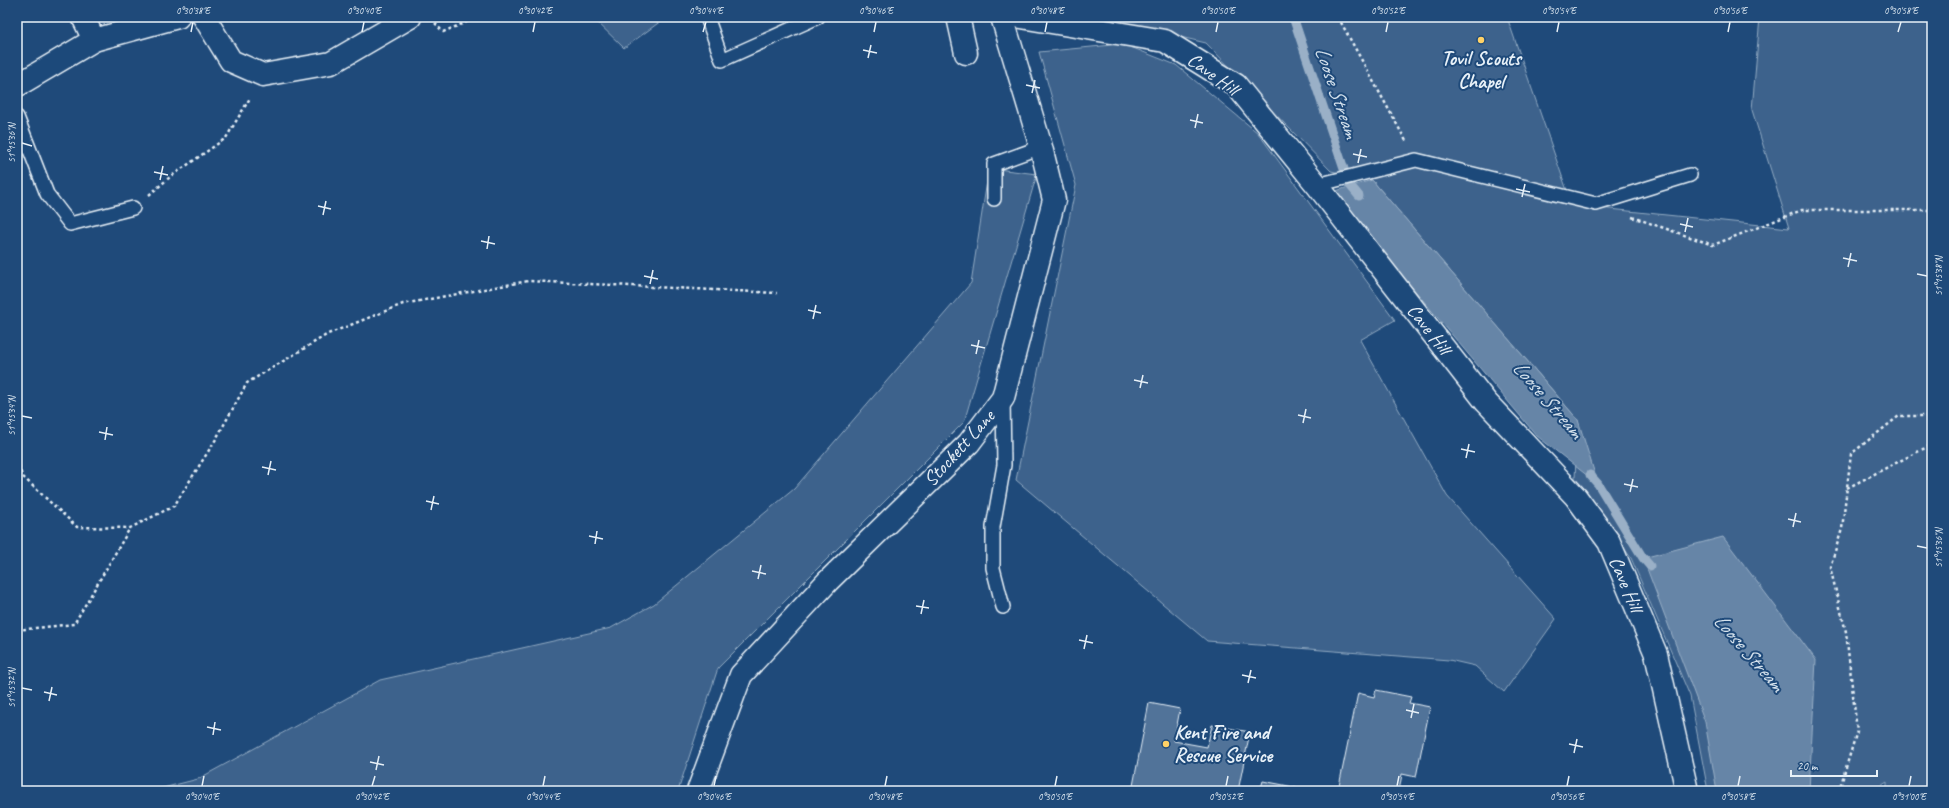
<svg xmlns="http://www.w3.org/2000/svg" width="1949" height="808" font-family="Caveat,sans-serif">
  <rect width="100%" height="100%" fill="#1f4a7a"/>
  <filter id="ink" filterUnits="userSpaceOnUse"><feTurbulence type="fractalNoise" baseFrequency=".025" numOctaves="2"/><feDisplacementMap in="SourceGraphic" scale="8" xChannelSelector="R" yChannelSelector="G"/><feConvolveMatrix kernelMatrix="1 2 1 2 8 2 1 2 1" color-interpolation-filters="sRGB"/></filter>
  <g filter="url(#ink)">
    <g fill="#3c628c" stroke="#92aac2">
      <path d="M592,17h66l3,4 -37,27z"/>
      <path d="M1095,17h412l65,188 217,23 -37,-118 8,-93h172v774h-45v-9l-14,9h-165l-18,-95 -59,-138 -56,-80 3,-58 -206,-240 -41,-9 -125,-128z"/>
      <path d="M1123,44l53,21 82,68 137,187 -35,20 87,156 109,123 -52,73 -29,-26 -26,-6 -242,-19 -191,-161 60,-295 -37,-133z"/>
      <path d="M989,168l48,6 -73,248 -246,246 -40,123h-527l47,-12 182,-99 231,-52 43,-24 140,-115 177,-206z"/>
    </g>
    <g fill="#6685a7" stroke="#9ab0c7">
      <path d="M1372,180l206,240 20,64 -61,-48 -205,-244z"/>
      <path d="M1723,537l93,123 -7,131h-92l-12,-69 -62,-164z"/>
    </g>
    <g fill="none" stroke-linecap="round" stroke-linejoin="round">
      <g stroke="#9ab0c7" stroke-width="9">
        <path d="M1293,17l56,167 10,12"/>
        <path d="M1590,475l8,9 45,74 7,8"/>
      </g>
    </g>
    <g fill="#517399" stroke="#e8f1f8">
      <path d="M1376,690l35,7 -2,6 21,4 -14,70 -14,-3 -3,17h-61l20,-98 16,4z"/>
      <path d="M1149,703l31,6 -6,32 33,6 5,-22 38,7 -12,59h-106z"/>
      <path d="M1263,781l51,10h-54z"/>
    </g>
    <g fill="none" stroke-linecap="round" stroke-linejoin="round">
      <g stroke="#e8f1f8" stroke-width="16">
        <g id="service">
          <path d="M707,17l15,43 96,-43"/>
          <path d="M17,117l30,77 23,30 63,-16"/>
          <path d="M1317,185l99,-25 180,44 94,-29"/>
          <path d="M994,199v-35l47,-17"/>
          <path d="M1003,398l1,67 -11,62v41l10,39"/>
        </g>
      </g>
      <g stroke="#e8f1f8" stroke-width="25">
        <g id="minor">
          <path d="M83,17l11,23"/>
          <path d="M204,17l27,44 32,14 68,-12 79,-46"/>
          <path d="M958,17l8,36"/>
          <path d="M1021,17l144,24 71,44 81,100 169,217 90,95 33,45 47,112 31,137"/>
          <path d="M18,85l76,-45 84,-23"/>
          <path d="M698,791l43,-116 87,-94 141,-138 34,-45 51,-198 -13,-53 -39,-130"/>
        </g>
      </g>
      <g stroke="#e8f1f8" stroke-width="2.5" stroke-dasharray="3 3" stroke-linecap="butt">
        <path d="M1338,17l68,124"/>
        <path d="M435,23l8,9 35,-15"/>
        <path d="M149,195l21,-18 56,-39 24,-40"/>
        <path d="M1632,217l81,28 89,-35h130"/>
        <path d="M17,460l5,16 55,51 53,1 44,-22 42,-67 31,-56 81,-49 75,-30 125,-23 249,12"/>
        <path d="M1847,488l82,-42 3,1"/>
        <path d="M17,630l57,-6 56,-96"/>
        <path d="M1839,791l18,-60 -11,-99 -16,-65 12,-38 9,-75 48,-38h33"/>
      </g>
      <use href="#service" stroke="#1f4a7a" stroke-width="13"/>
      <use href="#minor" stroke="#1f4a7a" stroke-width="22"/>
    </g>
  </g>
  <path fill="none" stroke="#e8f1f8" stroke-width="1.5" d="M191,32l2,-10M362,32l2,-10M533,32l2,-10M703,32l3,-10M874,32l2,-10M1045,32l2,-10M1216,32l2,-10M1386,32l2,-10M1557,32l2,-10M1728,32l2,-10M1898,32l3,-10M863,50l14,3M868,58l3,-13M1026,85l14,3M1032,93l3,-13M1190,120l13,3M1195,128l3,-14M22,143l10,3M1353,154l14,3M1358,163l3,-14M154,172l14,3M160,180l3,-14M1516,189l14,3M1522,197l3,-13M318,206l13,3M323,215l3,-14M1680,224l13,3M1685,232l3,-14M481,241l14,3M487,249l2,-13M1843,258l14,3M1848,267l3,-14M1917,274l10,2M644,276l14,3M650,284l3,-14M808,310l13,3M813,319l3,-14M971,345l14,3M976,354l3,-14M1134,380l14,3M1140,388l3,-13M1298,415l13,3M22,416l10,2M1303,423l3,-14M99,432l14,3M105,440l2,-13M1461,449l14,3M1466,458l3,-14M262,467l14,3M268,475l3,-14M1624,484l14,3M1630,492l3,-13M426,501l13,3M431,510l3,-14M1788,519l13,3M1793,527l3,-14M589,536l14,3M595,544l2,-13M1917,546l10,2M752,571l14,3M758,579l3,-14M916,606l13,2M921,614l3,-14M1079,640l14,3M1084,649l3,-14M1242,675l14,3M1248,683l3,-13M22,688l10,2M44,692l13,3M49,701l3,-14M1406,710l13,3M1411,718l3,-14M207,727l14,3M213,735l2,-13M1569,744l14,3M1574,753l3,-14M370,762l14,3M376,770l3,-14M202,786l2,-10M372,786l3,-10M543,786l2,-10M714,786l2,-10M885,786l2,-10M1055,786l2,-10M1226,786l2,-10M1397,786l2,-10M1567,786l2,-10M1738,786l2,-10M1909,786l2,-10"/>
  <g fill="#ffd166" stroke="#1f4a7a" stroke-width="1.5">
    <circle cx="1481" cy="40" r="4"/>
    <circle cx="1166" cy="744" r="4"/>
  </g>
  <g text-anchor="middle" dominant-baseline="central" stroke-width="4" stroke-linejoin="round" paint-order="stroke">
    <g font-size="20" font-weight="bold" fill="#e8f1f8" stroke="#1f4a7a">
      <text x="1481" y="58">Tovil Scouts<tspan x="1481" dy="23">Chapel</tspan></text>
      <text x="1174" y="732" text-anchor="start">Kent Fire and<tspan x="1174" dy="23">Rescue Service</tspan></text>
    </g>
    <g font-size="20" fill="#e8f1f8" stroke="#1f4a7a">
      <text transform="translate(1213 74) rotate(36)">Cave Hill</text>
      <text transform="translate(1429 329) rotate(52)">Cave Hill</text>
      <text transform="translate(959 448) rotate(-48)">Stockett Lane</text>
      <text transform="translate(1626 584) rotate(67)">Cave Hill</text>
    </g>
    <g font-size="21" font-style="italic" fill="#d4e1ec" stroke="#1f4a7a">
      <text transform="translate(1337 92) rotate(71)">Loose Stream</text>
      <text transform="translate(1548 399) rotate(49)">Loose Stream</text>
      <text transform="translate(1749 652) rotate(49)">Loose Stream</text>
    </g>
  </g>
  <rect width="1949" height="808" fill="none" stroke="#1f4a7a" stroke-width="44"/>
  <path d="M1791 770v6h86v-6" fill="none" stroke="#e8f1f8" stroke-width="2"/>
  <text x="1797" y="770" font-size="12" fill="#e8f1f8" stroke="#1f4a7a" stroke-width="3" paint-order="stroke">20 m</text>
  <rect x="22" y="22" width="1905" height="764" fill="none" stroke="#e8f1f8" stroke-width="1.5"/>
  <g font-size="10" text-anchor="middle" fill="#e8f1f8">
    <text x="193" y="14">0°30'38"E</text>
    <text x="364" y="14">0°30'40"E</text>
    <text x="535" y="14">0°30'42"E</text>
    <text x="706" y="14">0°30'44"E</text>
    <text x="876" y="14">0°30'46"E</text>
    <text x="1047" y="14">0°30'48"E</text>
    <text x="1218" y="14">0°30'50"E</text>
    <text x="1388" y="14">0°30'52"E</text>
    <text x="1559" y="14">0°30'54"E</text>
    <text x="1730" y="14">0°30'56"E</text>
    <text x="1901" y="14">0°30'58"E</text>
    <text transform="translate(11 143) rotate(-90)" y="4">51°15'36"N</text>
    <text transform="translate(1938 276) rotate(-90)" y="4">51°15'38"N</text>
    <text transform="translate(11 416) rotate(-90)" y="4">51°15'34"N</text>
    <text transform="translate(1938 548) rotate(-90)" y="4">51°15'36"N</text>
    <text transform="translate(11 688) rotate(-90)" y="4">51°15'32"N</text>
    <text x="202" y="800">0°30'40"E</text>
    <text x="372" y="800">0°30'42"E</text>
    <text x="543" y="800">0°30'44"E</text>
    <text x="714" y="800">0°30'46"E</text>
    <text x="885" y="800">0°30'48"E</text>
    <text x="1055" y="800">0°30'50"E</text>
    <text x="1226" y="800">0°30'52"E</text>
    <text x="1397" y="800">0°30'54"E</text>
    <text x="1567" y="800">0°30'56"E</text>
    <text x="1738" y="800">0°30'58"E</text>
    <text x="1909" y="800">0°31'00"E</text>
  </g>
</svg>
